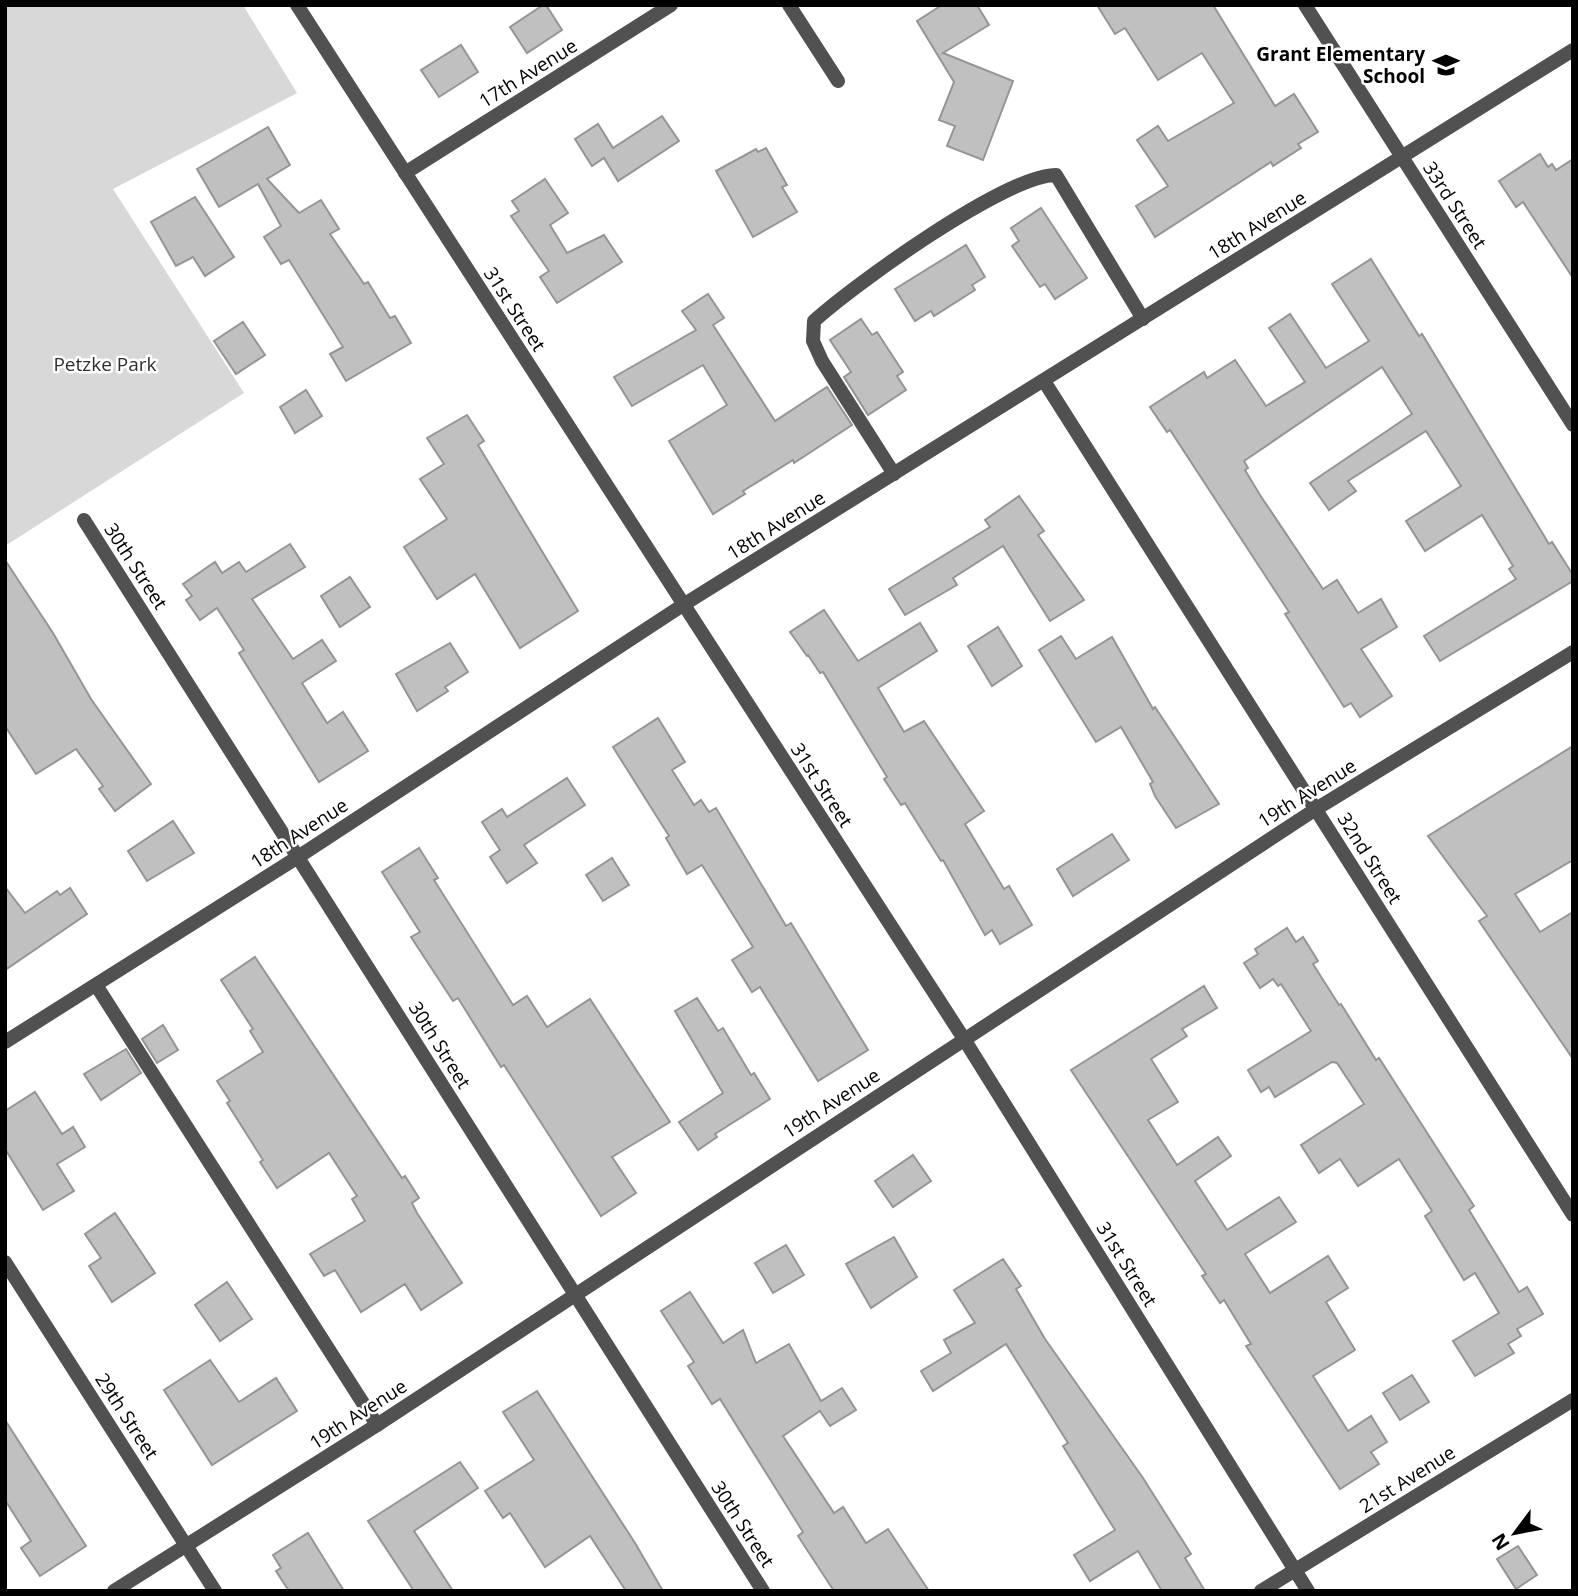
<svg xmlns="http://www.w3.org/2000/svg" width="1578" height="1596" font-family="'Open Sans',sans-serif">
  <rect width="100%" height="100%" fill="#fff"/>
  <path fill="#d8d8d8" d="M5,5h238l54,88 -184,96 131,204 -239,153z"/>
  <g fill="#c0c0c0" stroke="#959595" stroke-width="2">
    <path d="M543,5h3l16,25 -35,23 -17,-26z"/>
    <path d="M942,5h35l12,20 -46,28 70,28 -30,79 -36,-14 8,-20 -16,-6 15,-38 -37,-61z"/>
    <path d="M1097,5h116l62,101 19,-12 24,38 -20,12 3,4 -28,18 -2,-4 -116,75 -19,-31 32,-20 -31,-46 21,-14 10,15 66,-38 -32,-50 -44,27 -33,-52 -10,6z"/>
    <path d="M461,45l17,27 -39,25 -18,-27z"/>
    <path d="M662,116l17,25 -61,40 -14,-23 -12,8 -17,-27 23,-15 15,24z"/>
    <path d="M268,127l22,38 -23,14 32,34 22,-13 18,29 -9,5 34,50 4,-2 22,36 5,-2 16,27 -65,38 -16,-27 13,-7 -54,-87 -8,4 -17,-27 17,-11 -23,-42 -39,23 -22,-38z"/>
    <path d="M766,148l21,37 -5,2 15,25 -44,25 -37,-66 40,-22 2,3z"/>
    <path d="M1540,154l8,13 4,-3 4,6 17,-11v119l-50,-76 -7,5 -17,-26z"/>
    <path d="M545,179l23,34 -18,12 17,28 37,-18 18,27 -65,41 -17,-26 9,-6 -38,-55 8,-5 -7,-10z"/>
    <path d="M195,197l39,60 -29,19 -12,-19 -17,9 -25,-44z"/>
    <path d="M1041,208l46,70 -32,21 -10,-15 -5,3 -28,-41 7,-5 -8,-13z"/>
    <path d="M966,245l19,32 -13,8 3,5 -41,26 -3,-5 -16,10 -20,-32z"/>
    <path d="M1371,259l48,77 3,-2 127,210 3,-2 21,33v6l-133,80 -16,-25 92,-57 -7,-10 4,-3 -31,-51 -57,36 -19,-30 55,-35 -35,-55 -78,50 8,10 -27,19 -19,-27 102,-69 -30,-47 -138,94 4,7 -3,2 15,25 63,94 14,-9 21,33 23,-14 16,28 -36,22 31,47 -32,21 -9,-14 -7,4 -59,-93 4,-2 -119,-182 -3,2 -17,-25 54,-35 3,6 28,-18 31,46 39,-24 -36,-54 21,-14 36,54 43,-27 -37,-57z"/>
    <path d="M708,294l16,24 -11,7 62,96 52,-34 25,38 -58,38 -1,-3 -50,31 2,3 -32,20 -44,-73 58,-36 -24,-40 -71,41 -18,-29 82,-47 -14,-19z"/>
    <path d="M861,319l11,16 5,-3 26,40 -6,4 9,14 -38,25 -24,-38 7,-5 -21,-32z"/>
    <path d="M243,322l22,33 -29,19 -22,-33z"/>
    <path d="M306,390l16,26 -27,17 -15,-26z"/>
    <path d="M467,415l17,26 -6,4 100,166 -58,37 -45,-74 -38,25 -33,-52 43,-28 -27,-40 24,-15 -17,-26z"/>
    <path d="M1019,496l25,35 -6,4 46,65 -34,21 -47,-75 -50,32 4,7 -52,30 -16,-26 101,-62 -5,-7z"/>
    <path d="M290,544l15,23 -53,32 41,60 29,-19 14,21 -34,22 25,40 16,-11 25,39 -49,31 -80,-129 5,-3 -27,-42 -17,12 -14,-20 6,-4 -9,-12 32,-22 7,11 17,-11 7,10z"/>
    <path d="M5,560l48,73 38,66 60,85 -36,27 -16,-22 4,-3 -27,-37 -40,25 -31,-48z"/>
    <path d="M350,577l20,30 -30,20 -19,-31z"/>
    <path d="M824,610l34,51 62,-38 17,28 -59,37 26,44 20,-11 60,90 -19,13 39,65 5,-3 23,39 -32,19 -8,-14 -7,5 -42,-75 -2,1 -36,-58 -4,2 -17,-26 3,-2 -64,-105 -3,1 -12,-18 -1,1 -17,-24z"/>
    <path d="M998,627l24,39 -30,20 -24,-40z"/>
    <path d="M1061,636l15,23 36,-22 41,72 2,-2 64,97 -43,24 -21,-32 -5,-12 3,-2 -32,-55 -25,15 -57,-92z"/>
    <path d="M450,643l18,29 -23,15 3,4 -31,20 -21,-37z"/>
    <path d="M658,718l27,44 -13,8 22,35 7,-5 8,12 7,-4 70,118 5,-3 77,127 -50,31 -58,-94 -8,5 -20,-32 21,-13 -51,-82 -15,9 -21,-36 3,-2 -56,-89z"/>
    <path d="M1573,746v114l-58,34 25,38 33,-20v147l-94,-138 8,-5 -59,-80z"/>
    <path d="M567,778l18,27 -61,40 13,18 -30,20 -17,-26 10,-7 -18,-28 20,-13 5,8z"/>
    <path d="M173,821l21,32 -47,28 -19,-30z"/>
    <path d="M1112,834l17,26 -56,36 -16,-27z"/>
    <path d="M419,848l19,30 -4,2 79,125 14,-9 20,31 43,-28 80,123 -58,35 24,36 -35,23 -97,-151 -3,2 -43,-69 -5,3 -42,-64 9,-5 -38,-60z"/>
    <path d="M612,858l17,27 -26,16 -17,-26z"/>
    <path d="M5,887l20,26 32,-22 3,4 10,-7 17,26 -82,56z"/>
    <path d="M1287,928l9,14 7,-5 15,24 -5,3 26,41 2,-1 35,56 3,-2 95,148 -5,4 50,82 8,-5 16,27 -26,15 4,7 -13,8 6,9 -39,23 -22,-35 46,-28 -24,-40 -11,7 -39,-64 7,-5 -33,-52 -41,27 -18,-27 -21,14 -18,-28 63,-41 -27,-41 -5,-1 -57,35 -6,-10 -8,5 -13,-22 63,-39 -30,-47 -3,2 -5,-7 -13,9 -16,-25 14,-9 -3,-5z"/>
    <path d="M255,957l147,221 3,-2 14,22 -7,5 5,10 45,70 -41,27 -16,-26 -44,28 -26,-42 -11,6 -14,-22 55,-33 -13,-22 5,-3 -28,-43 -52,35 -17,-26 3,-2 -36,-57 3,-2 -13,-20 46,-29 -13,-21 3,-2 -32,-49z"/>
    <path d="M1204,986l13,22 -35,21 5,7 -36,23 27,43 -30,18 29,45 41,-28 13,19 -36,25 32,49 52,-33 17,25 -51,32 25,39 58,-37 20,32 -22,14 29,48 -42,26 35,55 23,-15 16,26 -16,10 8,12 -39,25 -94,-143 5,-2 -27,-44 -4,3 -18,-27 4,-2 -135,-204z"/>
    <path d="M697,998l21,33 5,-3 28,47 3,-2 16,26 -55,35 2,3 -19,13 -19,-28 44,-29 -48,-82z"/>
    <path d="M163,1025l15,25 -21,13 -15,-24z"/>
    <path d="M126,1049l15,24 -40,27 -17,-26z"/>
    <path d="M35,1092l27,42 11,-7 12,20 -28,17 17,27 -31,19 -38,-61v-38z"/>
    <path d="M913,1155l18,26 -38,26 -18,-26z"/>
    <path d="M115,1213l40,60 -43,29 -23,-36 12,-8 -16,-24z"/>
    <path d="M894,1237l23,40 -46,31 -25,-44z"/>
    <path d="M786,1245l18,30 -31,18 -18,-30z"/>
    <path d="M1003,1259l18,27 -5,3 29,50 98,139 48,76 -6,4 20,33h-43l-24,-40 -48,30 -16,-26 41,-25 -52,-84 5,-3 -62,-99 -73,47 -12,-20 30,-18 -7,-13 31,-17 -21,-33z"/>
    <path d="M227,1282l25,37 -32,22 -25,-36z"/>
    <path d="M690,1292l33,51 20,-13 13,33 33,-19 32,57 21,-13 14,22 -26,16 -10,-15 -37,25 51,77 9,-6 23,36 22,-14 41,62h-95l-36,-55 5,-4 -83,-133 -8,5 -24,-38 6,-4 -33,-51z"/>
    <path d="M210,1360l29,42 37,-24 21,33 -85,54 -48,-75z"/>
    <path d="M1412,1375l17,27 -29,18 -17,-27z"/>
    <path d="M537,1391l98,152 28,48h-37l-36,-55 -45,31 -35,-54 -7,5 -18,-27 49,-31 -31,-48z"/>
    <path d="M5,1420l81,126 -46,30 -19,-28 10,-7 -26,-41z"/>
    <path d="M460,1462l18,26 -64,43 39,60h-39l-46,-70z"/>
    <path d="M308,1533l36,58h-55l-13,-20 5,-3 -8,-13z"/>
    <path d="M1518,1546l19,29 -21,14 -19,-30z"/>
  </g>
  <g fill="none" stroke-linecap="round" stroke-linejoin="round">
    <g stroke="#515151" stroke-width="14">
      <path d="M894,474l-72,-113 -9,-20 1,-20c41,-37 192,-146 242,-146l87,144"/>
      <path d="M96,985l281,440"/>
    </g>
    <g stroke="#515151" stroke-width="14">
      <path d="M297,5l667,1034 344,552"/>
      <path d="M789,5l49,76"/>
      <path d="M1305,5l268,420"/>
      <path d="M405,173l266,-168"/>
      <path d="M1044,381l529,834"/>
      <path d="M84,520l679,1071"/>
      <path d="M5,1042l293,-185 385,-252 890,-555"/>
      <path d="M5,1262l210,329"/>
      <path d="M114,1591l263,-166 939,-616 257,-157"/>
      <path d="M1261,1591l312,-191"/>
    </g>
  </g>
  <defs>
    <g id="school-bare" transform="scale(2.1)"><path d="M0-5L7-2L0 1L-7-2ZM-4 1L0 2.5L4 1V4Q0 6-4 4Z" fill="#000" stroke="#fff" stroke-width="2.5" paint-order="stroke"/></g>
  </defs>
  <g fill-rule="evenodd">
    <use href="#school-bare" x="1446" y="65"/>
  </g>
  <g text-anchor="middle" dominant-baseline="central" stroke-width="5" stroke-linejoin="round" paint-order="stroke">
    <g font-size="19" font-weight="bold" fill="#000" stroke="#fff" text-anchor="end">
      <text x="1425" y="54">Grant Elementary<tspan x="1425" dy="22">School</tspan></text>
    </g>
    <g font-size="19" fill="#000" stroke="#fff">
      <text transform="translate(528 73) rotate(-32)">17th Avenue</text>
      <text transform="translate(1455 205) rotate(57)">33rd Street</text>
      <text transform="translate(1257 225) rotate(-32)">18th Avenue</text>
      <text transform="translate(515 309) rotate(57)">31st Street</text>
      <text transform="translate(776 525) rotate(-32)">18th Avenue</text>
      <text transform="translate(136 566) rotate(57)">30th Street</text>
      <text transform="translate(822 785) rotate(57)">31st Street</text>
      <text transform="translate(1307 793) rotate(-32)">19th Avenue</text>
      <text transform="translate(299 833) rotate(-33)">18th Avenue</text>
      <text transform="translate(1370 858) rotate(58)">32nd Street</text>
      <text transform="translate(440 1045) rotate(58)">30th Street</text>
      <text transform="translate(831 1103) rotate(-33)">19th Avenue</text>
      <text transform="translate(1127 1264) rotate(58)">31st Street</text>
      <text transform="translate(358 1414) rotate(-33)">19th Avenue</text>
      <text transform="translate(127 1416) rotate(57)">29th Street</text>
      <text transform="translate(1407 1479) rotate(-32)">21st Avenue</text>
      <text transform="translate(743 1524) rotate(57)">30th Street</text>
    </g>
    <g font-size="19" fill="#2f2f2f" stroke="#fff">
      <text x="105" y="364">Petzke Park</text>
    </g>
  </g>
  <rect width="1578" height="1596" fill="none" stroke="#000000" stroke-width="14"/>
  <g transform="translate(1515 1533) rotate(238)" stroke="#ffffff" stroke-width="5" paint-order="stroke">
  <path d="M0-5L12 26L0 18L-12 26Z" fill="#000000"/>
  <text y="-10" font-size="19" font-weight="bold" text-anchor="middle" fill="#000000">N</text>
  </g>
</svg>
